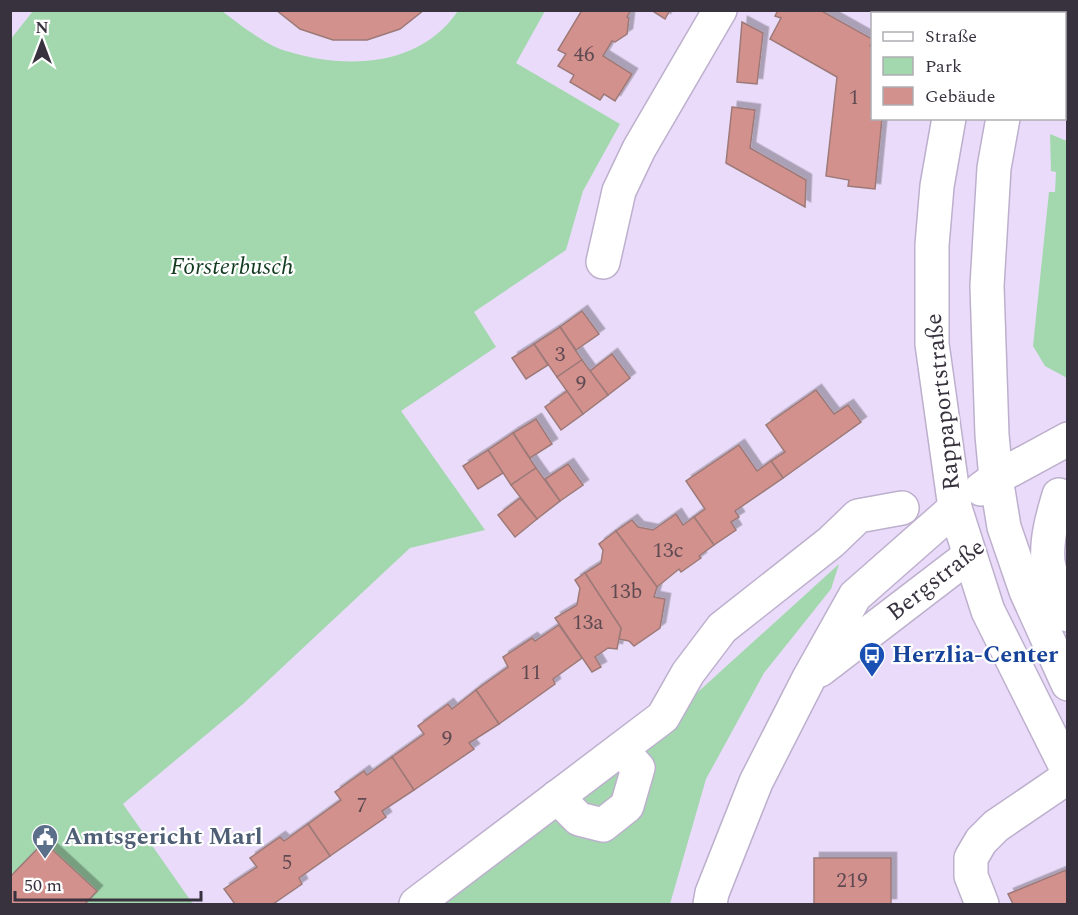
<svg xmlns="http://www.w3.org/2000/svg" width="1078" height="915" font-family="Spectral,serif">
  <defs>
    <filter id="shadow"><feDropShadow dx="5.5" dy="-5.5" stdDeviation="0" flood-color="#0004"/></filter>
  </defs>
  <rect width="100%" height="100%" fill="#e9dbf9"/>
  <g fill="#a3d8af">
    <path d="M33,11h189c14,11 44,34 61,39 61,20 136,18 175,-39h87l-29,52 104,61 -37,67 -17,59 -92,62 22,35 -95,64 84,119 -75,18 -167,156 -120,100 70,100h-182l-1,-864z"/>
    <path d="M1050,134l17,7v237l-22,-12 -12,-20 16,-154h6l1,-20 -5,-1z"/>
    <path d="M839,564l-8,25 -67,84 -58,106 -36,125h-252l248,-183z"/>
  </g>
  <g fill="#d3918e" stroke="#9d7a78" stroke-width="1.5" filter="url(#shadow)">
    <path d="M276,10h148l-24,19 -33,11h-34l-33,-11z"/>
    <path d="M582,10h49l-4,7 2,1 -2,16 -12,8 -3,-1 -9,15 29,18 -17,27 -11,-7 -4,6 -30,-18 4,-7 -16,-9 8,-12 -8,-4z"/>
    <path d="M651,10h19l-5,9z"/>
    <path d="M778,10h42l52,29 -2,7 2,1v71h10l-7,71 -27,-3 1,-6 -23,-4 11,-99 -67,-38 11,-21 -6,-2z"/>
    <path d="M742,22l21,11 -6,51 -20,-2z"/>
    <path d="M732,107l23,3 -5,38 56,32 -1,27 -79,-44z"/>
    <path d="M582,311l17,23 -23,16 -16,-23z"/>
    <path d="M560,327l22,33 -25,17 -23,-33z"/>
    <path d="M534,344l14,21 -22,14 -14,-21z"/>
    <path d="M612,354l18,24 -22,17 -18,-24z"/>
    <path d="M582,360l26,35 -25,19 -26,-37z"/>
    <path d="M816,390l18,24 14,-9 13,17 -78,56 -12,-17 14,-9 -19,-27z"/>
    <path d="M567,391l16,23 -22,16 -16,-23z"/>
    <path d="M536,419l16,25 -22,14 -17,-25z"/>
    <path d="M513,433l23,35 -25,17 -23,-35z"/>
    <path d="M739,445l18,26 14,-10 12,17 -48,33 4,6 -8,5 5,8 -22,15 -20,-28 11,-8 -19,-28z"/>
    <path d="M488,450l15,23 -25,16 -15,-23z"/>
    <path d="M568,464l15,21 -23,16 -15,-22z"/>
    <path d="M536,468l24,33 -23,18 -26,-34z"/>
    <path d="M520,498l17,21 -22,18 -17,-22z"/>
    <path d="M676,514l7,11 11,-8 20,28 -15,11 2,2 -20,14 -2,-3 -22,18 -41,-56 16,-11 6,7 15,3z"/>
    <path d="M616,531l41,56 -3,10 11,2 -5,29 -26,18 -5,-5 -10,-2 2,-11 -36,-55 16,-10 2,-13 -4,-6z"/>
    <path d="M585,573l36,55 -4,21 -9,-1 -13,9 6,10 -9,5 -37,-54 22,-13 3,-17 -5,-8z"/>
    <path d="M559,625l23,33 -29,21 2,5 -56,40 -23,-34 32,-23 -5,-10 29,-19 3,3z"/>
    <path d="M476,690l23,34 -30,19 5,6 -60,41 -22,-33 32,-23 -6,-8 30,-22 4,5z"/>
    <path d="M392,757l22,33 -32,21 4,6 -56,39 -22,-32 33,-24 -6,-8 29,-21 3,4z"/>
    <path d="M308,824l22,32 -31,22 3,6 -29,20h-38l-11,-15 33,-22 -7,-9 30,-21 4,4z"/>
    <path d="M44,842l53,49 -12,13h-75v-27z"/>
    <rect x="814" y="858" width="77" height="46"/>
    <path d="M1066,870l2,34h-55l-5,-10z"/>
  </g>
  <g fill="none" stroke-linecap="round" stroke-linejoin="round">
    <g stroke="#bdb0cd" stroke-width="36">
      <g id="minor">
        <path d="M603,262l16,-71 20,-42 81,-139"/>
        <path d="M820,670l150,-115"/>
        <path d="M557,797l22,22 24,6 24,-19 11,-38 -17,-19"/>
        <path d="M416,904l247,-187 25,-44 34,-45 109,-86 27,-26 44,-8"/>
        <path d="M710,904l2,-11 44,-111 53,-104 46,-82 100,-88"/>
        <path d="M982,904l-11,-28v-18l10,-17 15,-15 72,-49"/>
      </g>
    </g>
    <g stroke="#bdb0cd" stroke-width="36">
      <g id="major">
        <path d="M978,14l2,-4"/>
        <path d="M1040,14l2,-4"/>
        <path d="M949,118l-12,68 -5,59v99l23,164 33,103 80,160"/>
        <path d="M1003,118l-9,50 -7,118 5,149 4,43 8,49 22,64 42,93"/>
        <path d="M981,489l15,-11 72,-39"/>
        <path d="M1059,495c-6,20 -13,44 -11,66 2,18 13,37 20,54"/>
      </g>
    </g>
    <use href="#minor" stroke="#fff" stroke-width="33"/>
    <use href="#major" stroke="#fff" stroke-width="33"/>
  </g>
  <defs>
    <g id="bus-pin" transform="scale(1.35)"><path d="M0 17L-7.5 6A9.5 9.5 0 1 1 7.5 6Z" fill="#1a4fb4" stroke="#fff"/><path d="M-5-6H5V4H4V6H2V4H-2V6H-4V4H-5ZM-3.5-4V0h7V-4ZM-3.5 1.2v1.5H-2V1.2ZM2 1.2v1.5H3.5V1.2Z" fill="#fff"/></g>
    <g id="civic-pin" transform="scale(1.35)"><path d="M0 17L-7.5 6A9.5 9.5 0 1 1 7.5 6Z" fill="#5c6f8a" stroke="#fff"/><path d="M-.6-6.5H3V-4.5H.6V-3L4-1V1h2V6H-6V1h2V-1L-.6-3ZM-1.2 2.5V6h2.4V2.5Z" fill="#fff"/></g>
  </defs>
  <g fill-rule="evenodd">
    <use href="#bus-pin" x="872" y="655"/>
    <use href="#civic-pin" x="45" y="837"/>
  </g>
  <g text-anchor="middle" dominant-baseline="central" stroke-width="4.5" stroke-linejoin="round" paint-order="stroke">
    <g font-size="21" fill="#5f4a52">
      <text x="584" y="55">46</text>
      <text x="854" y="98">1</text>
      <text x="560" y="355">3</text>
      <text x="581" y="384">9</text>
      <text x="668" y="551">13c</text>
      <text x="626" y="592">13b</text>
      <text x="588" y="623">13a</text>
      <text x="531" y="673">11</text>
      <text x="447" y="739">9</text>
      <text x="362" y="806">7</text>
      <text x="287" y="863">5</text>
      <text x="852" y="881">219</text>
    </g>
    <g font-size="24" font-style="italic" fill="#133b20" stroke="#fff">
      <text x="232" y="267">Försterbusch</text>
    </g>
    <g font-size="24" fill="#38323e" stroke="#fff">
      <text transform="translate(943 402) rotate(-96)">Rappaportstraße</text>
      <text transform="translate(936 580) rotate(-38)">Bergstraße</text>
    </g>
    <g font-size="24" font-weight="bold" fill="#164399" stroke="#fff" text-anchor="start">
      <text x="892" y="655">Herzlia-Center</text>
    </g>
    <g font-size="24" font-weight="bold" fill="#4e5e75" stroke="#fff" text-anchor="start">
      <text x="64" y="837">Amtsgericht Marl</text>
    </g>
  </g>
  <rect width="1078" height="915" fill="none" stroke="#38323e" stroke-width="24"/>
  <rect x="871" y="12" width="195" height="108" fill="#ffffff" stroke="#afadb2" stroke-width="1.5"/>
  <rect x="883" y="32" width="30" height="9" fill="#ffffff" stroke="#afadb2" stroke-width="1.5"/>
  <text x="925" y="42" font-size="18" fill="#38323e">Straße</text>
  <rect x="883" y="57" width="30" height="18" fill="#a3d8af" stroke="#afadb2" stroke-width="1.5"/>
  <text x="925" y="72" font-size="18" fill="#38323e">Park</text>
  <rect x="883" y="87" width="30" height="18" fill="#d3918e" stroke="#afadb2" stroke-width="1.5"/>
  <text x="925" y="102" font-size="18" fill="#38323e">Gebäude</text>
  <g transform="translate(42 42)" stroke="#ffffff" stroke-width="4.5" paint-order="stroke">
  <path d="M0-4.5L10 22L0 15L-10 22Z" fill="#38323e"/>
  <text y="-9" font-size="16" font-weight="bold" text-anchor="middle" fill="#38323e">N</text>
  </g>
  <path d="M15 891v9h186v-9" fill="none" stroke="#38323e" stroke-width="3"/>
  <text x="24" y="891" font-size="18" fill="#38323e" stroke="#ffffff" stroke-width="4.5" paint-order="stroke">50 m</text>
</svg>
